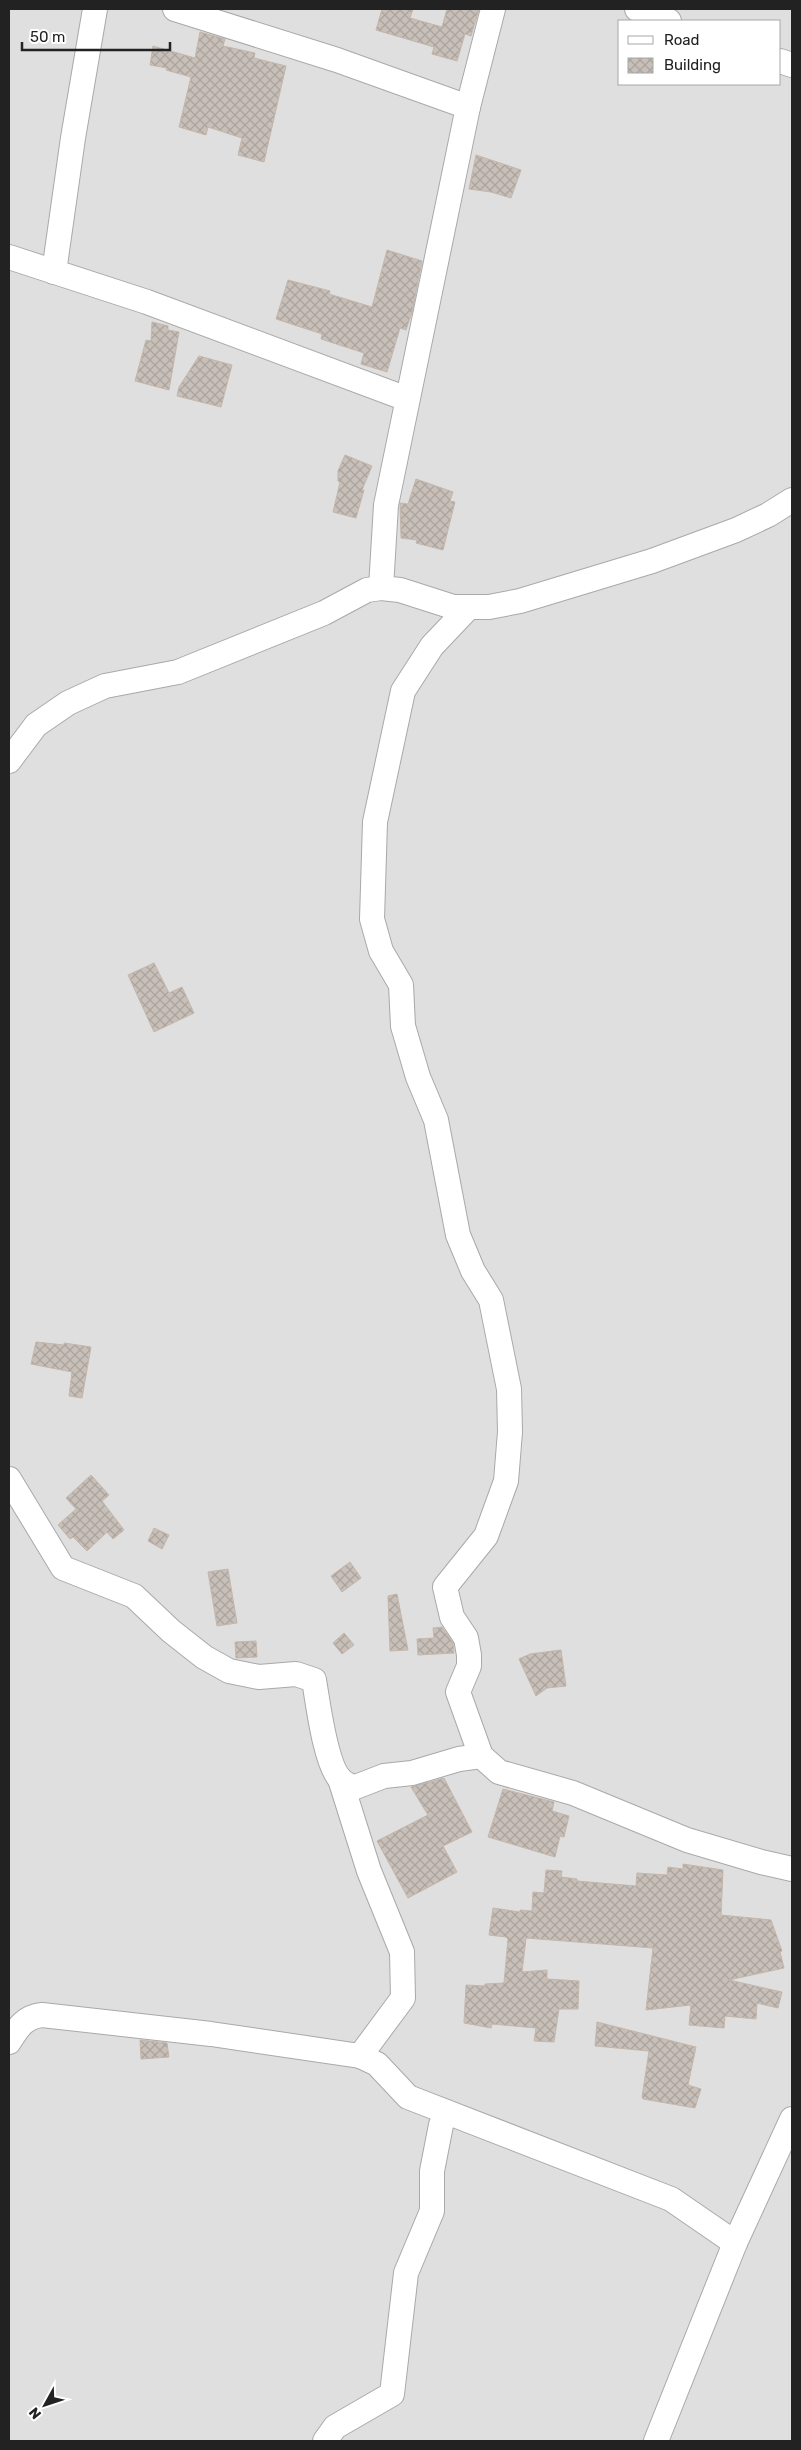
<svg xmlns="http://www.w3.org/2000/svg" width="801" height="2450" font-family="Rubik,sans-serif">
  <defs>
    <pattern id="building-cross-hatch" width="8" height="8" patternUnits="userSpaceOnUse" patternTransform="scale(1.25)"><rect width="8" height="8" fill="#c7bfb8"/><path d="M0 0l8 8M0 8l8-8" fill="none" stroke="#aba49e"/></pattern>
  </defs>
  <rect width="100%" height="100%" fill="#f2efe9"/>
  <path fill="#e0dfdf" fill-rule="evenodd" d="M9,9h783v2432h-783zM620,21h160v63h-160z"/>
  <g fill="url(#building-cross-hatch)" stroke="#c4b6ab">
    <path d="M382,9h31l-3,9 32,9 5,-18h32l-8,27 -6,-2 -8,27 -25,-7 2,-7 -58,-17z"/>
    <path d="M200,32l25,7 -2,7 32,7 -1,5 32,8 -22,96 -26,-7 4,-17 -34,-11 -2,8 -27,-8 12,-50 -25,-7 1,-2 -17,-3 3,-19 42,12z"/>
    <path d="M476,155l45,15 -10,28 -20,-6 -22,-3z"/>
    <path d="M387,250l35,11 -10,51 -6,18 -6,-2 -13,44 -26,-8 3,-11 -43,-14 1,-5 -46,-15 12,-39 42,11 -1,3 43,13z"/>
    <path d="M152,322l16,4v4l11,2 -10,58 -34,-9 11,-41 5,1z"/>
    <path d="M199,356l33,9 -11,42 -44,-11 2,-9z"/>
    <path d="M345,455l27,11 -10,24h2l-8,28 -23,-6 7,-30 -2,-1v-10z"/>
    <path d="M416,479l37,13 -3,9 5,1 -12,48 -27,-7 1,-3 -16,-2 -1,-35 8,1z"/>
    <path d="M154,963l15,30 13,-6 12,26 -40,19 -26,-57z"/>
    <path d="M36,1342l28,3v-2l27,4 -9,51 -13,-2 3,-24 -41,-8z"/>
    <path d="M91,1475l18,20 -7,6 22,29 -11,9 -6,-7 -20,19 -14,-14 -3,2 -12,-14 18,-16 -10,-11z"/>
    <path d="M154,1528l15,7 -7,14 -14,-8z"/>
    <path d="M350,1562l11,16 -19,14 -11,-16z"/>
    <path d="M228,1569l9,54 -20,3 -9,-54z"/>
    <path d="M397,1594l11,56 -18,1 -2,-55z"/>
    <path d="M442,1627l11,16 1,10 -36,2 -1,-16 17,-1 -1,-10z"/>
    <path d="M344,1633l10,12 -12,9 -9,-11z"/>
    <path d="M256,1641l1,16 -21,1 -1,-16z"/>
    <path d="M561,1650l5,36 -19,2 -11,8 -17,-37 11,-5z"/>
    <path d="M444,1778l28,54 -29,14 14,26 -49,26 -31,-57 51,-26 -17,-28z"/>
    <path d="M503,1789l51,13 -2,9 17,5 -5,21 -4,-1 -5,21 -67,-20z"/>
    <path d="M683,1864l40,6 -2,45 50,5 11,31 -2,1 4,16 -55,12 53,12 -4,16 -21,-5 -1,16 -31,-3 -1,12 -35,-3 2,-20 -45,5 7,-62 -127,-10 -4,34 25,-2v9l32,2 -1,28h-19l-5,33 -20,-1 2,-13 -44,-4 -1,4 -27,-5 2,-38 19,1v-2l19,-1 4,-44 -2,-2 -17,-2 4,-27 27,4v-2l12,1 1,-19 11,1 2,-23 16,1 -1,6 16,2v2l59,5 1,-13 30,2 1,-8 15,2z"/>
    <path d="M597,2022l99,25 -8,38 13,4 -6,19 -52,-9 -1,-2 7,-46 -54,-5z"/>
    <path d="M140,2040l27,3 2,14 -28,2z"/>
  </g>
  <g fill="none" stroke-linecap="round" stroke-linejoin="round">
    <g stroke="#a9a9a9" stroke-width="26">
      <g id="minor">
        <path d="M175,9l162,51 131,47"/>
        <path d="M637,9l32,12"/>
        <path d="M780,61l12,4"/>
        <path d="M9,257l138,45 260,97"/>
        <path d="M54,272l19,-134 22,-129"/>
        <path d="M381,588l5,-83 82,-398 25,-98"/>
        <path d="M469,607l-37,39 -29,45 -28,131 -3,97 9,32 20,34 2,41 15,51 18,43 22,115 15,36 18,29 18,89 1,43 -4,49 -20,55 -41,51 7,30 14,21 3,17v11l-11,26 23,64"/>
        <path d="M9,761l27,-36 32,-22 37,-17 73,-14 146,-59 43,-23 14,-2 19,2 53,17h36l31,-6 132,-40 84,-31 32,-15 24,-15"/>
        <path d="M9,1479l54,89 71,28 37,35 33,26 25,14 30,6 37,-3 18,6c4,23 11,83 26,99 3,4 10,6 13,9l31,-12 28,-3 47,-14 22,-3 18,16 74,21 114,47 74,22 31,7"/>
        <path d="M340,1779l29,92 33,81 1,46 -43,58"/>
        <path d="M9,2042c9,-14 15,-25 33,-27l169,19 149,22 17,8 31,33 263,102 64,44"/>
        <path d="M325,2441l10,-14 57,-33 14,-121 26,-62v-40l9,-46 5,-13"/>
        <path d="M656,2441l79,-198 57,-124"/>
      </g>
    </g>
    <use href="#minor" stroke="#fff" stroke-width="24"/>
  </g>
  <rect width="801" height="2450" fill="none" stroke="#222222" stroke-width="20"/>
  <rect x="618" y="20" width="162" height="65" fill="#ffffff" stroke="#a7a7a7"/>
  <rect x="628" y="36" width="25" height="8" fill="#ffffff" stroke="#a7a7a7"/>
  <text x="664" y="45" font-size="15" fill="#222222">Road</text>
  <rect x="628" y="58" width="25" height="15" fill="url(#building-cross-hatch)" stroke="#a7a7a7"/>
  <text x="664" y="70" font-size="15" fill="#222222">Building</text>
  <g transform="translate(45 2405) rotate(230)" stroke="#ffffff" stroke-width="4" paint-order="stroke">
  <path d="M0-4L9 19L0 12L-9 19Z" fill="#222222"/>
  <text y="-8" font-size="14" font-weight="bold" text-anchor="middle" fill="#222222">N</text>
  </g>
  <path d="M22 42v8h148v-8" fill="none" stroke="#222222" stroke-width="2.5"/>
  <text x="30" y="42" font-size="15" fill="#222222" stroke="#ffffff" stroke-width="4" paint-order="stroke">50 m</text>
</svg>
